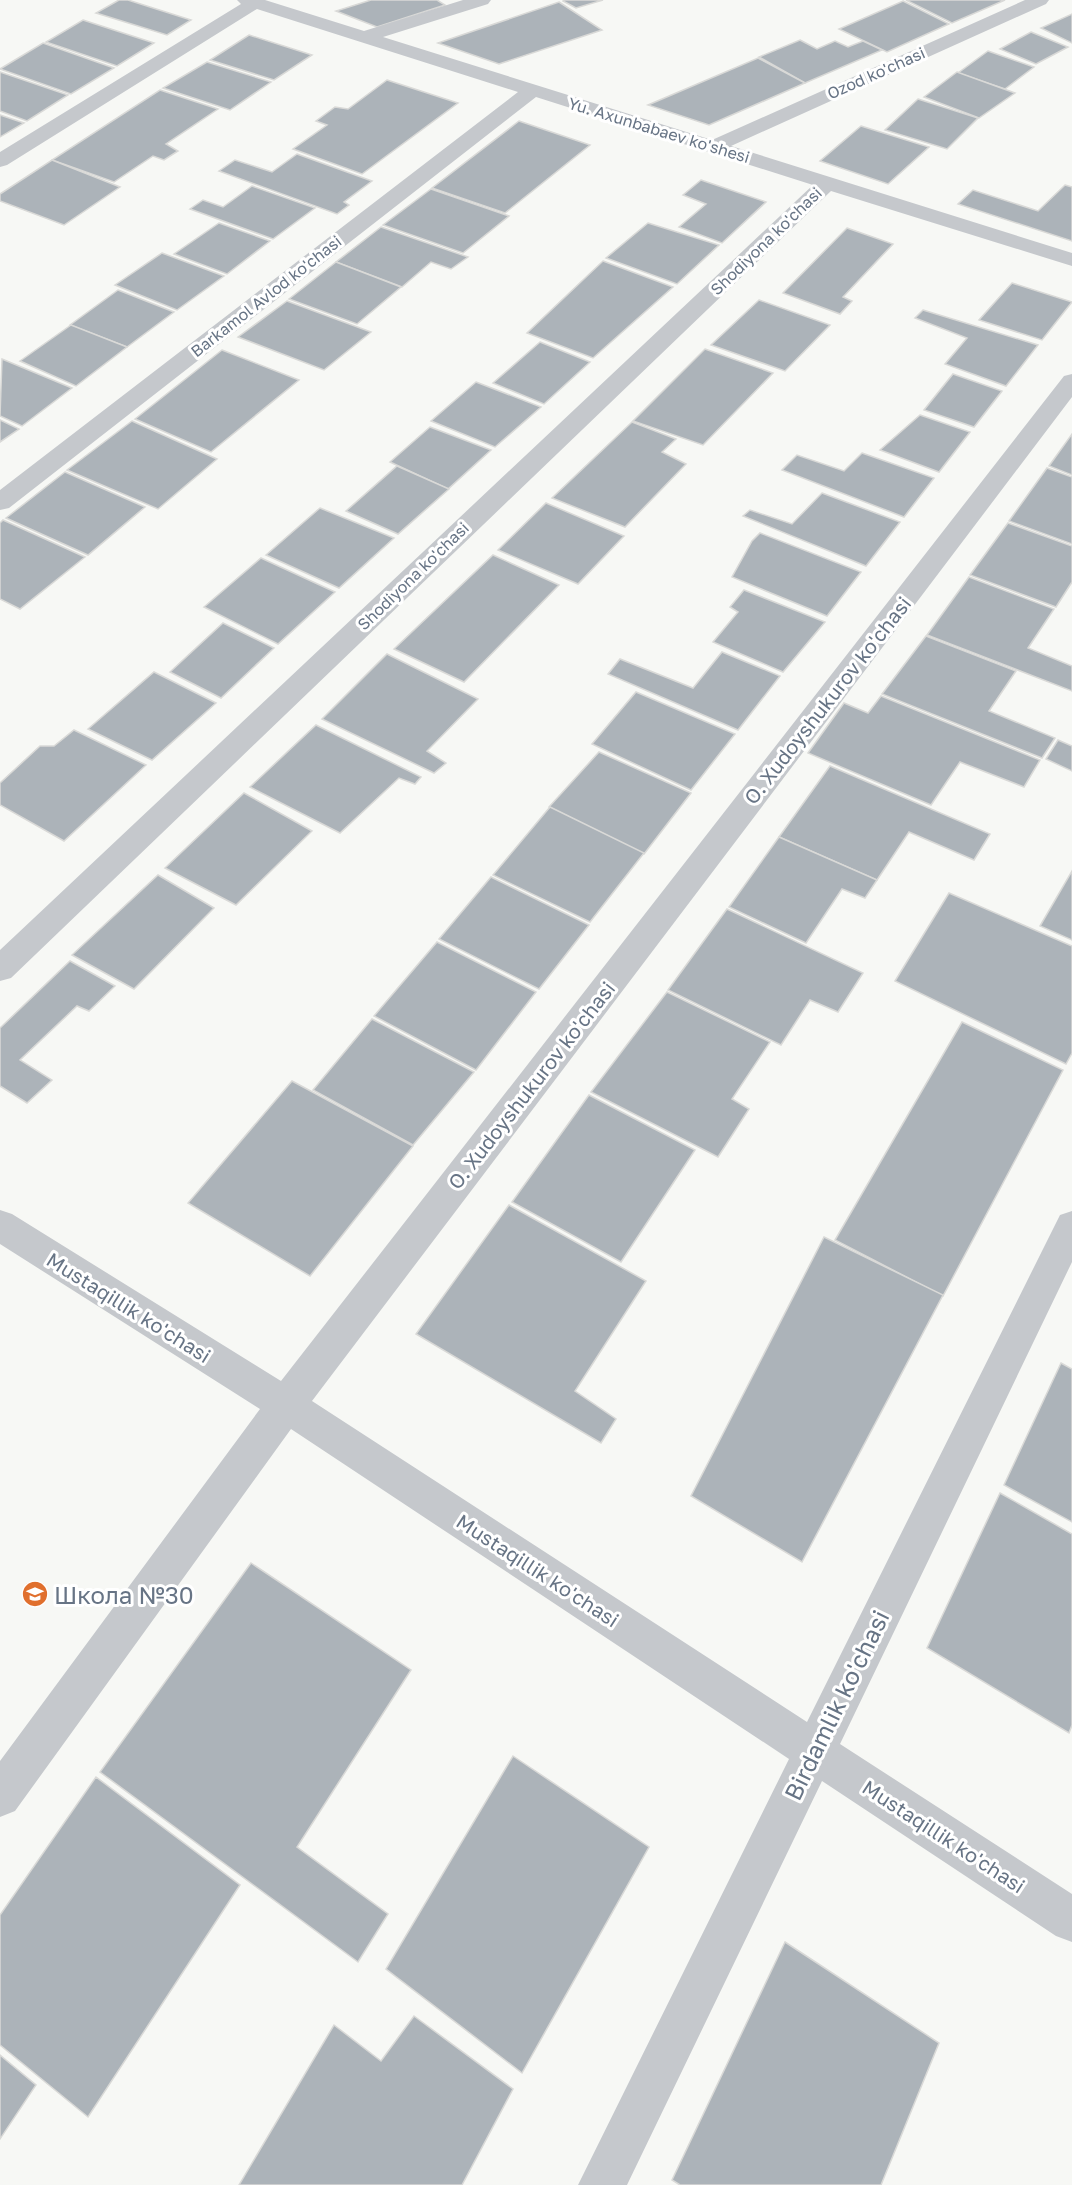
<svg xmlns="http://www.w3.org/2000/svg" width="1072" height="2185" font-family="'Golos Text',sans-serif">
  <rect width="100%" height="100%" fill="#f7f8f5"/>
  <g fill="#acb3b9" stroke="#d9d9d7" stroke-width="1.5">
    <path d="M119,0h9l63,20 -24,15 -71,-22z"/>
    <path d="M371,0h66l8,5 -68,22 -41,-16z"/>
    <path d="M564,0h39l-27,8 -13,-7z"/>
    <path d="M906,0h99l-53,23z"/>
    <path d="M903,1l46,23 -62,28 -48,-23z"/>
    <path d="M559,2l43,28 -103,34 -61,-21z"/>
    <path d="M1072,14v29l-31,-15z"/>
    <path d="M83,20l71,23 -37,23 -71,-24z"/>
    <path d="M1031,32l37,15 -32,17 -36,-15z"/>
    <path d="M249,35l63,20 -38,25 -64,-20z"/>
    <path d="M800,40l17,9 18,-8 13,6 15,-6 19,9 -77,33 -46,-26z"/>
    <path d="M43,43l71,25 -43,26 -71,-25z"/>
    <path d="M988,51l46,16 -29,22 -47,-16z"/>
    <path d="M758,58l47,25 -96,42 -61,-20z"/>
    <path d="M207,62l64,20 -41,28 -67,-22z"/>
    <path d="M0,72l68,23 -41,26 -27,-10z"/>
    <path d="M957,72l58,21 -36,25 -55,-21z"/>
    <path d="M387,80l71,23 -96,71 -69,-25 34,-24 -11,-4 19,-14 13,2z"/>
    <path d="M160,90l58,19 -52,35 12,7 -14,9 -11,-4 -39,26 -62,-22z"/>
    <path d="M918,99l60,19 -31,31 -62,-19z"/>
    <path d="M0,115l24,8 -24,14z"/>
    <path d="M519,121l71,24 -85,68 -73,-25z"/>
    <path d="M861,126l68,21 -41,37 -68,-23z"/>
    <path d="M297,154l75,27 -28,21 5,3 -12,9 -118,-43 16,-11 37,12z"/>
    <path d="M52,160l68,27 -56,38 -64,-24v-7z"/>
    <path d="M701,180l65,22 -44,41 -43,-16 27,-23 -23,-9z"/>
    <path d="M1065,185l7,2v54l-114,-37 15,-14 65,21z"/>
    <path d="M252,186l63,22 -42,31 -83,-30 13,-9 20,7z"/>
    <path d="M431,189l78,27 -46,37 -80,-28z"/>
    <path d="M219,223l51,18 -43,33 -53,-20z"/>
    <path d="M648,223l71,22 -42,39 -71,-26z"/>
    <path d="M381,227l87,30 -17,12 -20,-7 -29,25 -66,-25z"/>
    <path d="M847,228l46,16 -50,53 9,4 -12,13 -57,-21z"/>
    <path d="M162,253l62,23 -47,34 -62,-25z"/>
    <path d="M603,261l70,26 -80,71 -66,-25z"/>
    <path d="M336,262l65,25 -44,37 -68,-25z"/>
    <path d="M1012,283l60,19 -30,38 -63,-20z"/>
    <path d="M118,290l56,22 -47,35 -57,-22z"/>
    <path d="M759,300l71,25 -45,46 -74,-26z"/>
    <path d="M287,301l84,31 -47,38 -86,-33z"/>
    <path d="M923,310l115,35 -32,41 -61,-22 22,-26 -52,-20z"/>
    <path d="M71,325l56,22 -51,39 -56,-25z"/>
    <path d="M540,342l50,20 -46,42 -51,-21z"/>
    <path d="M705,349l68,24 -70,72 -70,-24z"/>
    <path d="M222,350l77,30 -88,72 -76,-33z"/>
    <path d="M2,359l70,29 -50,38 -22,-10z"/>
    <path d="M953,374l49,17 -28,36 -50,-17z"/>
    <path d="M476,382l65,25 -46,40 -64,-26z"/>
    <path d="M920,415l50,17 -31,40 -59,-22z"/>
    <path d="M0,420l19,9 -19,13z"/>
    <path d="M132,421l85,38 -59,50 -91,-39z"/>
    <path d="M632,422l44,17 -14,13 24,12 -61,63 -73,-29z"/>
    <path d="M430,427l61,23 -43,39 -58,-27z"/>
    <path d="M1072,434v41l-23,-9z"/>
    <path d="M862,453l72,25 -30,39 -122,-47 15,-15 47,16z"/>
    <path d="M397,466l52,23 -51,45 -52,-23z"/>
    <path d="M1047,468l25,9v67l-63,-23z"/>
    <path d="M65,472l80,35 -57,48 -82,-37z"/>
    <path d="M822,493l78,29 -34,44 -123,-50 7,-6 42,14z"/>
    <path d="M546,503l78,33 -46,48 -80,-34z"/>
    <path d="M320,508l74,30 -55,50 -73,-33z"/>
    <path d="M3,520l82,37 -65,52 -20,-10v-76z"/>
    <path d="M1008,523l64,23v36l-16,25 -86,-32z"/>
    <path d="M760,533l101,39 -34,44 -95,-39 20,-36z"/>
    <path d="M493,555l66,30 -95,97 -70,-33z"/>
    <path d="M261,558l74,34 -57,52 -74,-37z"/>
    <path d="M969,577l85,32 -26,39 44,18v25l-145,-56z"/>
    <path d="M744,590l81,32 -42,50 -70,-30 25,-30 -8,-5z"/>
    <path d="M223,623l51,25 -53,50 -51,-26z"/>
    <path d="M926,636l90,35 -27,40 66,27 -13,20 -160,-64z"/>
    <path d="M722,652l58,24 -42,54 -130,-56 12,-15 73,29z"/>
    <path d="M387,654l91,45 -51,52 19,12 -12,10 -112,-54z"/>
    <path d="M154,672l62,31 -64,57 -64,-31z"/>
    <path d="M636,692l99,42 -44,56 -99,-46z"/>
    <path d="M881,696l159,64 -16,27 -64,-25 -29,43 -123,-52 36,-50 24,10z"/>
    <path d="M316,725l105,52 -6,7 -16,-6 -59,55 -90,-46z"/>
    <path d="M74,730l72,35 -82,76 -64,-36v-22l40,-37h14z"/>
    <path d="M1058,740l14,6v25l-26,-12z"/>
    <path d="M599,752l92,41 -47,61 -95,-47z"/>
    <path d="M830,766l160,68 -16,26 -65,-28 -32,48 -98,-43z"/>
    <path d="M244,793l68,38 -76,74 -71,-37z"/>
    <path d="M550,807l94,46 -54,69 -97,-47z"/>
    <path d="M779,837l98,43 -12,18 -23,-9 -36,54 -77,-36z"/>
    <path d="M1072,871v69l-32,-14z"/>
    <path d="M158,875l56,33 -80,81 -62,-34z"/>
    <path d="M491,877l98,48 -50,64 -100,-50z"/>
    <path d="M949,893l123,53v107l-6,11 -171,-83z"/>
    <path d="M727,909l136,64 -25,39 -28,-12 -29,45 -113,-55z"/>
    <path d="M437,942l99,50 -60,78 -102,-54z"/>
    <path d="M70,961l45,25 -26,25 -12,-5 -57,54 32,20 -25,23 -27,-17v-58z"/>
    <path d="M667,992l103,50 -38,57 17,10 -31,48 -127,-65z"/>
    <path d="M372,1019l102,53 -61,73 -100,-55z"/>
    <path d="M962,1022l101,48 -120,226 -108,-56z"/>
    <path d="M292,1081l121,65 -103,130 -122,-73z"/>
    <path d="M589,1095l106,55 -74,112 -109,-60z"/>
    <path d="M509,1205l137,76 -71,110 41,28 -15,24 -185,-109z"/>
    <path d="M824,1237l119,58 -141,267 -111,-66z"/>
    <path d="M1061,1363l11,6v153l-68,-37z"/>
    <path d="M1000,1493l72,41v191l-3,8 -142,-85z"/>
    <path d="M251,1563l160,107 -114,177 91,67 -30,48 -258,-190z"/>
    <path d="M513,1756l136,91 -127,226 -136,-104z"/>
    <path d="M96,1777l144,108 -152,232 -88,-72v-130z"/>
    <path d="M785,1942l154,101 -58,142h-201l-8,-5z"/>
    <path d="M414,2016l99,73 -51,96h-223l95,-160 47,36z"/>
    <path d="M0,2055l36,30 -36,54z"/>
  </g>
  <g fill="none" stroke-linecap="round" stroke-linejoin="round">
    <g fill="#c5c8cc" fill-rule="evenodd">
      <path d="M237,0h28l99,31 99,-31h28l-3,4 -105,33 329,103 313,-140h24l-3,4 -315,142 341,107v13l-241,-75 -820,787 -11,3v-31l813,-765 -277,-88 -527,411 -9,2v-20l518,-398 -261,-83 -250,156 -7,2v-15l241,-148z"/>
      <path d="M1072,374v23l-760,1004 495,321 253,-507 12,-4v51l-232,482 232,150v48l-16,-6 -234,-155 -195,404h-49l211,-426 -498,-330 -276,382 -15,6v-56l260,-352 -260,-165v-34l12,4 269,167 783,-1005z"/>
    </g>
  </g>
  <defs>
    <g id="school-disc" transform="scale(1.35)"><circle r="9.5" fill="#e06f2d" stroke="#fff"/><path d="M0-5L7-2L0 1L-7-2ZM-4 1L0 2.5L4 1V4Q0 6-4 4Z" fill="#fff"/></g>
  </defs>
  <g fill-rule="evenodd">
    <use href="#school-disc" x="35" y="1594"/>
  </g>
  <g text-anchor="middle" dominant-baseline="central" stroke-width="6" stroke-linejoin="round" paint-order="stroke">
    <g font-size="16" fill="#677485" stroke="#fff">
      <text transform="translate(876 73) rotate(-24)">Ozod ko'chasi</text>
      <text transform="translate(659 130) rotate(17)">Yu. Axunbabaev ko'shesi</text>
      <text transform="translate(766 241) rotate(-44)">Shodiyona ko'chasi</text>
      <text transform="translate(266 296) rotate(-38)">Barkamol Avlod ko'chasi</text>
      <text transform="translate(413 576) rotate(-44)">Shodiyona ko'chasi</text>
    </g>
    <g font-size="20" fill="#677485" stroke="#fff">
      <text transform="translate(827 700) rotate(-52)">O. Xudoyshukurov ko'chasi</text>
      <text transform="translate(531 1085) rotate(-52)">O. Xudoyshukurov ko'chasi</text>
      <text transform="translate(129 1307) rotate(32)">Mustaqillik ko'chasi</text>
      <text transform="translate(538 1570) rotate(33)">Mustaqillik ko'chasi</text>
      <text transform="translate(944 1836) rotate(33)">Mustaqillik ko'chasi</text>
    </g>
    <g font-size="24" fill="#677485" stroke="#fff" text-anchor="start">
      <text x="54" y="1594">Школа №30</text>
    </g>
    <g font-size="24" fill="#677485" stroke="#fff">
      <text transform="translate(836 1705) rotate(-64)">Birdamlik ko'chasi</text>
    </g>
  </g>
</svg>
